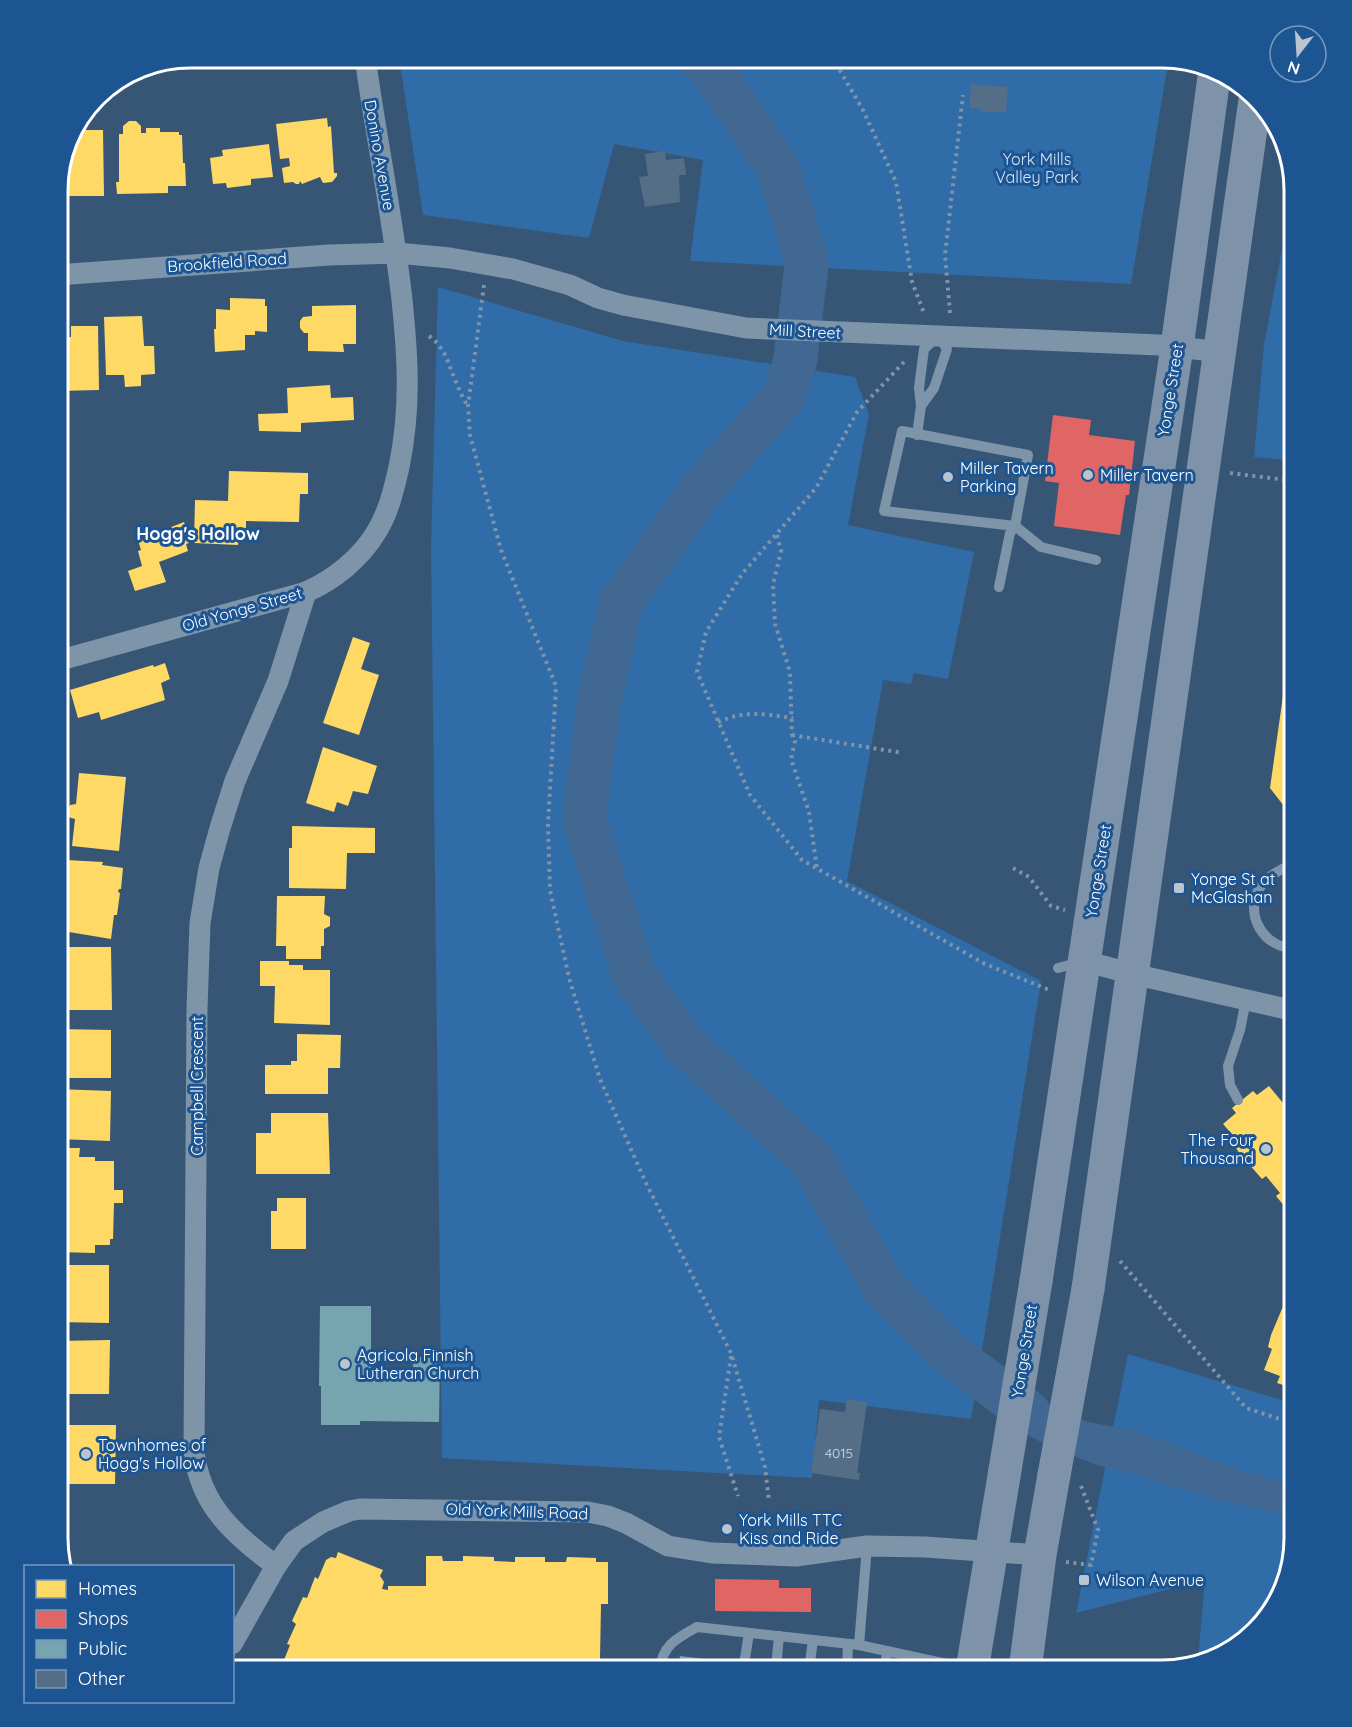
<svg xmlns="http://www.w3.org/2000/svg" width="1352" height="1727" font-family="Quicksand,sans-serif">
  <rect width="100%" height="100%" fill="#375676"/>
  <g fill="#306ca7">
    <path d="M399,57h770l-38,227 -441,-23 13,-101 -89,-16 -25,94 -166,-23z"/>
    <path d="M1294,185l1,4v272l-41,-4 10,-112z"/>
    <path d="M438,287l185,54 232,36 14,37 -21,111 126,27 -26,127 -34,-6 -3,11 -28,-4 -36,201 194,100 -70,438 -152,-19 -7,78 -370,-20 -11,-911z"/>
    <path d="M1128,1354l167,50v134l-18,66 -41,44 -38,11 7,-79 -129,33z"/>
  </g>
  <path fill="#406892" d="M982,1378l47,13 20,13 39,18 49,9 102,39 56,14v34l-81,-19 -88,-27 -26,-6 -45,-17 -38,-19z"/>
  <g fill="#ffd966">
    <path d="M327,118l1,9 3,-1 3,47h3v3l-5,6 -9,1 -3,-6 -18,7 -2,-3 -1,3h-3l-3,-2 -9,1 -2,-15 8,-2 -1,-8 -9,1 -4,-35z"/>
    <path d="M129,121h7l5,5v7h5v-5h14v4h19v3h3l1,28h2l1,23h-18v7l-51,1 -1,-12h3v-48h4v-8z"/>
    <path d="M77,130h26l1,66h-38v17h-9v-33l13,-49h4v11h3z"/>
    <path d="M269,144l4,33 -22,2v6l-24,3 -1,-5 -13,1 -3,-26 13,-2 -1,-6z"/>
    <path d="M230,298l35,1v7h2v26l-12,-1v4h-10v15l-30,2 -1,-23h2v-20l14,1z"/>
    <path d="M356,305v39h-13l1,8 -36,-1v-18h-4l-4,-5v-7l3,-4 9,-1v-10z"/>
    <path d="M142,316l2,30h10l1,28 -14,1v11l-16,1 -1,-12h-18l-2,-58z"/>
    <path d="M71,326h27l1,64 -42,1v-54h14z"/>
    <path d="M330,385l1,13 22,-1 1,23 -53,3v9l-42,-1 -1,-17 30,-1 -1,-25z"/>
    <path d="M229,471l79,2v21h-8l-1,28 -53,-1v13h-7l-1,11 -44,-2 1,-43 33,1z"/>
    <path d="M184,522l4,12h-2l3,9 -3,1 2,7 -29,11 7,20 -31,9 -7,-20 14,-5 -4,-15 3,-1 -3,-10z"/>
    <path d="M1294,618h1v193l-8,-1 -17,-22z"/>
    <path d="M353,637l17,6 -9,26 18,6 -20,60 -36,-12z"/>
    <path d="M165,663l5,16 -9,4 4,17 -64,20 -2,-8 -21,6 -8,-28 83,-25 1,2z"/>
    <path d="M323,747l54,19 -9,28 -15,-3 -5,15 -11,-4 -3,10 -28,-9z"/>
    <path d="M79,773l47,4 -7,74 -47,-5 3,-27 -7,-2 -1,-5 3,-7 6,-1z"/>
    <path d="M292,826l83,2v25h-28l-1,36 -57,-1v-40h3z"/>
    <path d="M66,860l37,2 -1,3 21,3 -2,21h-2l-1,3 2,1 -3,22h-3l-3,24 -54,-9 2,-58 5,1z"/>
    <path d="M277,896h48l-1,18 6,3v9l-6,3v17h-3v13h-35v-13h-10z"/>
    <path d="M57,947h54l1,63h-55z"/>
    <path d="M260,961h29v4h14v5h27v55l-56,-2 1,-37h-15z"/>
    <path d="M57,1029l54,1v48h-54z"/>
    <path d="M297,1034l44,1 -1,33h-12v26h-63v-29h26v-4h6z"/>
    <path d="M1269,1086l14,17 5,-4 7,8v104l-4,3 -15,-18 4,-3 -14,-17 -4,3 -22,-25 -6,-9 4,-4 -15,-17 13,-11 -4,-5 21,-17 4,4z"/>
    <path d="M57,1089l54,2 -1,50 -53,-2z"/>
    <path d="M271,1113h57l2,61h-74v-41h15z"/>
    <path d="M57,1148h23l-1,9h16v4h19v29h9v13h-9l-1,36h-3v6h-15v8l-38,-1z"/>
    <path d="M277,1198h29v51h-35v-38h6z"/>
    <path d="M57,1265h52v58l-52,-1z"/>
    <path d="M1295,1288v101l-18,-6 3,-7 -16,-6 8,-21 -4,-2 3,-12 13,-31 4,2z"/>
    <path d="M110,1340l-1,54h-52v-53z"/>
    <path d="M57,1425h59l-1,59h-58z"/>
    <path d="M338,1552l45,18 -3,6 4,6 -2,7 6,1v-4h38v-30h16l1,5h20v-5l31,1v4l21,1v-5h30v5h21l1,-5 29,1v4h12v42h-7l-1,55 -5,4h-13v7h-55v-8h-36v8l-54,-1v-8h-23v8l-131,1 -1,-5 8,-20 -3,-1 9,-20 -4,-3 11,-24 4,1 8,-21 3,2 8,-19 5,-3 5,1z"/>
  </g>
  <g fill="#e06666">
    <path d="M1053,415l38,5 -2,15 46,6 -6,54h-3l-6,40 -66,-9 5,-43 -14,-2z"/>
    <path d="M715,1579l64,1v8h32v24l-96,-1z"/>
  </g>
  <g fill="#76a5af">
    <path d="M320,1306h51v66h42v-15h27l-1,65 -79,-1v4h-39v-39h-2z"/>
    <path d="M680,1656l99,12 -1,2h-100z"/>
  </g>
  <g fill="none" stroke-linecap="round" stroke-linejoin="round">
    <path stroke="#406892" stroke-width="44" d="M699,57l15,15 64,96 29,94 -12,99 -10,34 -80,90 -84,117 -21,96 -16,120 50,158 51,69 127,115 72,128 65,65 80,60"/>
  </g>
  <g fill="#556e88">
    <path d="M971,84l37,3 -2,25h-25v-3l-12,-1z"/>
    <path d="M665,151l1,9 18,-2 2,17h-7l1,27 -35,5 -6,-30 9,-1 -3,-22z"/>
    <path d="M847,1399l20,3 -10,71h3l-1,7 -48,-7 9,-64 25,3z"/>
  </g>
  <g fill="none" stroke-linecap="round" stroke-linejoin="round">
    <g stroke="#7e94a9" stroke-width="4" stroke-dasharray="3 4.5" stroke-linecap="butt">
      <path d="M832,57l31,53 33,72 16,100 12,31"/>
      <path d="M484,285l-16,121 2,29 31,115 55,136 -8,138 2,66 19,88 31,101 45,102 86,172 34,114 4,34"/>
      <path d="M950,313l-5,-58 18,-160"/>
      <path d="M429,336c17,12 19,28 27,46 3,8 7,16 11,23"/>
      <path d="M904,362l-47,50 -41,76 -74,86 -36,58 -9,40 53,123 52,65 183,104 67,27"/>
      <path d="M1230,473l65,8"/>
      <path d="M777,535l4,16 -8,34 2,39 15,48 2,63 3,6 -4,18 18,53 8,57"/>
      <path d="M718,722c28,-12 46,-8 75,-4"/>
      <path d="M792,735l111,18"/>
      <path d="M1013,868l16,9 22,29 14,4"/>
      <path d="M1120,1261l126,147 49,16"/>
      <path d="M731,1356l-12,81 19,59"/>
      <path d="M1066,1562l25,3 7,-35 -17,-44"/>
    </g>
    <g stroke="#7e94a9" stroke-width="10">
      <path d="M917,435l4,-29 -2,-18 5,-39 14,-13 9,13 -13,39 -13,18"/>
      <path d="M999,587l11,-54 5,-7 13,-71 -126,-24 -18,80 131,15 26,21 55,13"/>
      <path d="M1295,948c-30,1 -51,-32 -36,-59 8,-13 21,-19 33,-25h3"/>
      <path d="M1058,968l23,-6"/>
      <path d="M1238,1100l-8,-15 -2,-19 12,-36 6,-30"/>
      <path d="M867,1546l-8,99 111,24"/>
      <path d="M744,1665l5,-32"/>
      <path d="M776,1668l3,-32"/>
      <path d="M660,1670c2,-25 17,-32 37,-43l162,18"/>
      <path d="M809,1670l4,-30"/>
      <path d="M847,1670l1,-26"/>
      <path d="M885,1670l2,-19"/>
      <path d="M916,1670l2,-12"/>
    </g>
    <g stroke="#7e94a9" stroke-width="21">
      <path d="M57,275l272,-20 68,-2 53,5 63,11 57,16 28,13 25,7 123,23 413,17 62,7"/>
      <path d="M57,661l249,-69c28,-12 55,-34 71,-61 12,-20 17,-42 22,-64 12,-58 9,-109 3,-167 -9,-82 -26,-162 -37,-243"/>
      <path d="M1084,961l49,13 162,37"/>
      <path d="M276,1566c-42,-32 -76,-60 -82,-115l3,-442 3,-86 9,-55 11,-40 15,-47 43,-100 28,-89"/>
      <path d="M232,1644l44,-78 18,-25 29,-19 26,-11 11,-2 228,3 20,4 18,7 42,23 44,7 84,3 71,-10 58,1 115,8"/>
    </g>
    <g stroke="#7e92a9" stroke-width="33">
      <path d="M1036,1281l141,-934 38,-277"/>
      <path d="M1088,1289l167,-1189"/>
      <path d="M972,1670l33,-200"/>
      <path d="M1025,1670l15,-115 14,-80"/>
    </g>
    <g stroke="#7e92a9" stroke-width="33">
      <path d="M1005,1470l31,-189"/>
      <path d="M1054,1475l34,-186"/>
    </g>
  </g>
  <g fill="#b9c4cf" stroke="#1c5591" stroke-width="2">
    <circle cx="1088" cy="475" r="6"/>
    <circle cx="948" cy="477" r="6"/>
    <rect x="1173" y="882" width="12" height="12" rx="3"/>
    <circle cx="1266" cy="1149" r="6"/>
    <circle cx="345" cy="1364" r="6"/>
    <circle cx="86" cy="1454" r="6"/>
    <circle cx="727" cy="1529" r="6"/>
    <rect x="1078" y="1574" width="12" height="12" rx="3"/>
  </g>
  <g text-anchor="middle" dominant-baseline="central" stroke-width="6" stroke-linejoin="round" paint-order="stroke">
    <g font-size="14" fill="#d4dbe1">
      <text x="839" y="1453">4015</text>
    </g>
    <g font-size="16" fill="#fff" stroke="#1c5591">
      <text transform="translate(380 155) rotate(80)">Donino Avenue</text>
      <text transform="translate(227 262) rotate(-4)">Brookfield Road</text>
      <text transform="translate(805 331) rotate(3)">Mill Street</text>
      <text transform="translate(1170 390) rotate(-81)">Yonge Street</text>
      <text transform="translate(242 609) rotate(-16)">Old Yonge Street</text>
      <text transform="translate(1098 871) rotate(-81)">Yonge Street</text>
      <text transform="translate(197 1086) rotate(-90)">Campbell Crescent</text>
      <text transform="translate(1024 1351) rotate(-81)">Yonge Street</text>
      <text transform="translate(517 1511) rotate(2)">Old York Mills Road</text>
    </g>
    <g font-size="16" fill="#d3e6fa" stroke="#1c5591">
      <text x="1037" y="159">York Mills<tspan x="1037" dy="18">Valley Park</tspan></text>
    </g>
    <g font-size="16" fill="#fff" stroke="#1c5591" text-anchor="start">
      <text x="960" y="468">Miller Tavern<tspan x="960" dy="18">Parking</tspan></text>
      <text x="1100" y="475">Miller Tavern</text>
      <text x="1191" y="879">Yonge St at<tspan x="1191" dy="18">McGlashan</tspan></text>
      <text x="1254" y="1140" text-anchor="end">The Four<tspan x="1254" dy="18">Thousand</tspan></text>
      <text x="357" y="1355">Agricola Finnish<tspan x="357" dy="18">Lutheran Church</tspan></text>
      <text x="98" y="1445">Townhomes of<tspan x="98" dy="18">Hogg's Hollow</tspan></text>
      <text x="739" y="1520">York Mills TTC<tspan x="739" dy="18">Kiss and Ride</tspan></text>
      <text x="1096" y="1580">Wilson Avenue</text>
    </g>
    <g font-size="18" font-weight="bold" fill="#fff" stroke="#1c5591">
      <text x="198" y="533">Hogg's Hollow</text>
    </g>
  </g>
  <path d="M0 0H1352V1727H0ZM190 68H1162A122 122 0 0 1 1284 190V1538A122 122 0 0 1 1162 1660H190A122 122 0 0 1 68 1538V190A122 122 0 0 1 190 68Z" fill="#1c5591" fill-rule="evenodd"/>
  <path fill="none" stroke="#fff" stroke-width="3" d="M190 68H1162A122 122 0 0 1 1284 190V1538A122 122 0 0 1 1162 1660H190A122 122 0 0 1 68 1538V190A122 122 0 0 1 190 68Z"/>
  <rect x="24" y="1565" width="210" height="138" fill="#1c5591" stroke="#7799bd" stroke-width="1.5"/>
  <rect x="36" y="1580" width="30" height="18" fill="#ffd966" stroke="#7799bd" stroke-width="1.5"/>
  <text x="78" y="1595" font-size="18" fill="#ffffff">Homes</text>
  <rect x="36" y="1610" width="30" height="18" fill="#e06666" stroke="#7799bd" stroke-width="1.5"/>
  <text x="78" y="1625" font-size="18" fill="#ffffff">Shops</text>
  <rect x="36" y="1640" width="30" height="18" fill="#76a5af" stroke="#7799bd" stroke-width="1.5"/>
  <text x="78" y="1655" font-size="18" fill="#ffffff">Public</text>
  <rect x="36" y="1670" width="30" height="18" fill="#556e88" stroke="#7799bd" stroke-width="1.5"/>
  <text x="78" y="1685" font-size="18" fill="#ffffff">Other</text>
  <g transform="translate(1298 54) rotate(197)"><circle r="28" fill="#1c5591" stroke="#7799bd" stroke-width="1.5"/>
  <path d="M0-4.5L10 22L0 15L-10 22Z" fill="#b9c4cf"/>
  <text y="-9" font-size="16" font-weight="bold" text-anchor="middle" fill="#ffffff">N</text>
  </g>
</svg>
